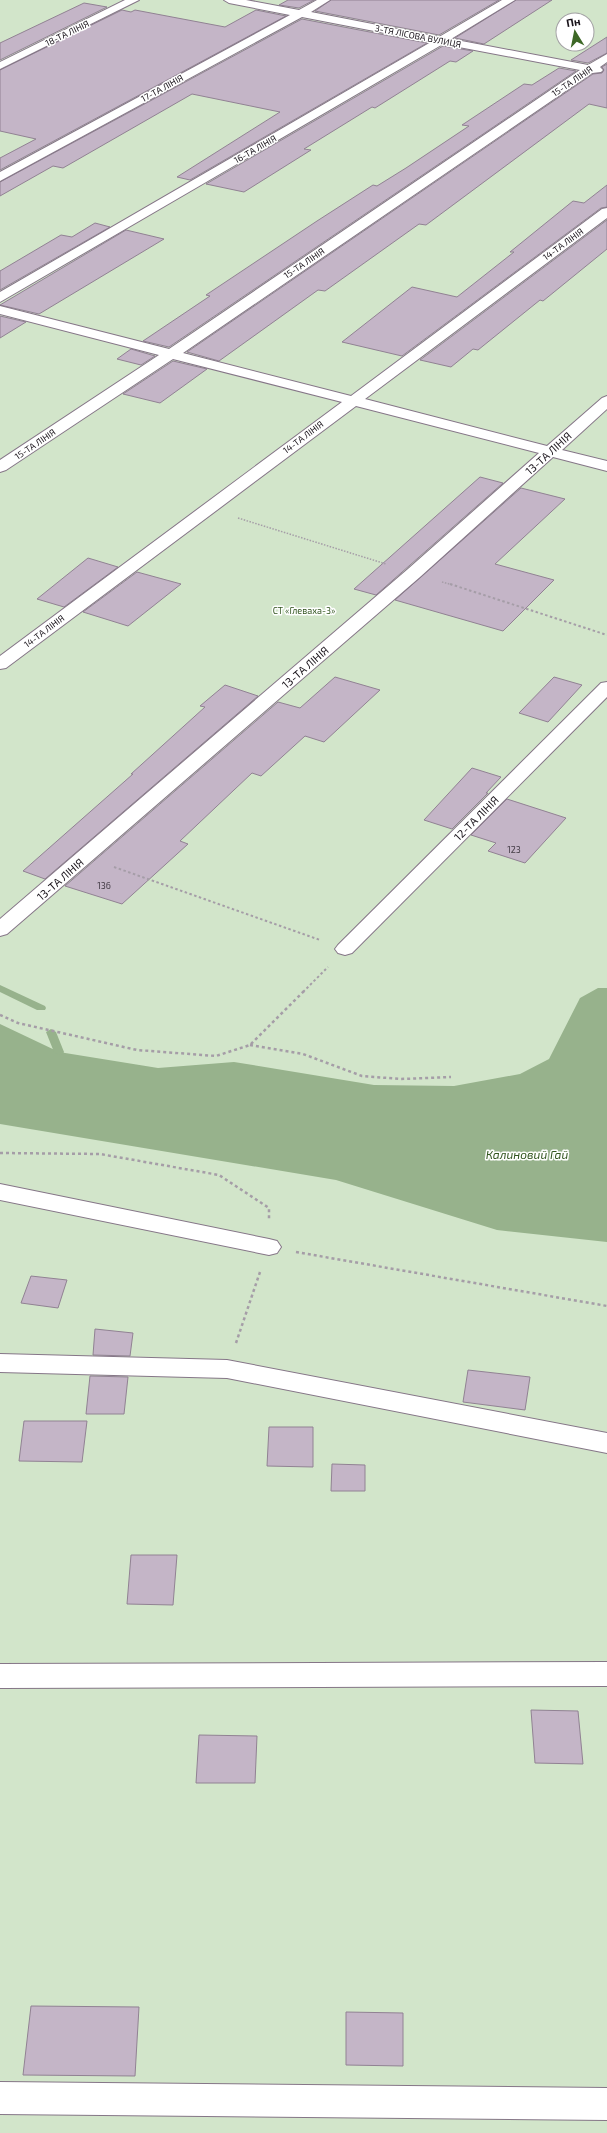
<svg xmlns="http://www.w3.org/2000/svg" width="607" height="2133" font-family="'Exo 2',sans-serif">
  <rect width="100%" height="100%" fill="#fdf3ff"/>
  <path fill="#d2e5ca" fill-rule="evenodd" d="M0,0h607v2133h-607zM563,20h24v24h-24z"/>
  <path fill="#97b28c" d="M598,988h9v254l-110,-12 -161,-50 -336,-56v-100l59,28 99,16 76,-6 140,23 80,1 66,-12 29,-15 31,-61z"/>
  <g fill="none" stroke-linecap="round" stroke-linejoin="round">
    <g fill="#97b28c" fill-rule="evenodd">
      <path d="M0,985l45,21 1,2 -1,2h-8l-37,-18z"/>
      <path d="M51,1029l5,3 8,20 -1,2 -4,1 -5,-3 -8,-20z"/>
    </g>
  </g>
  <g fill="#c4b5c7" stroke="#918293">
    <path d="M288,0h26l-15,8 -20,-3z"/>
    <path d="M331,0h168l-60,35 -124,-24z"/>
    <path d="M516,0h36l-68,44 -29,-6z"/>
    <path d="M84,3l23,4 -107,53v-17z"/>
    <path d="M122,10l9,2 4,-2 90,17 31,-17 30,6 -286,154v-12l36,-19 -36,-8v-61z"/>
    <path d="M302,19l125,24 -237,137 -13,-3 103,-65 -88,-18 -129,74 -10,-2 -53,30v-14z"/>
    <path d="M607,37v16l-19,10 -17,-3z"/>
    <path d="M443,46l30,5 -17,11 -6,-1 -75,47 -3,-1 -68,42 7,1 -67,42 -38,-8z"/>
    <path d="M607,64v44l-18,-4 -163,121 -7,-1 -94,67 -7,-1 -99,71 -32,-9 406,-278 9,-1 2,-3 -2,-3z"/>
    <path d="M559,68l17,3 -407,276 -26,-6 67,-45 -4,-1 111,-74 56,-36 4,1 29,-18 63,-42 -7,-1 62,-41 8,1z"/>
    <path d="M607,185v22l-6,1 -199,148 -60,-14 70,-55 45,10 57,-45h-4l63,-51 11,2z"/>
    <path d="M607,220v29l-64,52 -3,-1 -62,50 -5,-1 -22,18 -31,-7z"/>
    <path d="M95,223l15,4 -110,63v-19l61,-36 11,2z"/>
    <path d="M126,230l38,9 -125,75 -39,-9z"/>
    <path d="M0,316l26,6 -26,16z"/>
    <path d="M131,349l24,7 -14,9 -24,-6z"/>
    <path d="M173,361l34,8 -47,34 -37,-9z"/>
    <path d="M480,477l23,6 -127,112 -22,-6z"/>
    <path d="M521,488l44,11 -70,65 59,16 -51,51 -108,-31z"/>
    <path d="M88,558l30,9 -54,40 -27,-8z"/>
    <path d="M137,572l44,12 -53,42 -45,-14z"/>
    <path d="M335,677l45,13 -56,52 -19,-6 -44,40 -9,-3 -72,68 8,3 -66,60 -57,-18 213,-184 22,6z"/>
    <path d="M554,677l28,8 -34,37 -29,-9z"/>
    <path d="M225,685l33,11 -213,183 -22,-8 110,-97h-2l74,-67 -5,-1z"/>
    <path d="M472,768l29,9 -15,16h2l-36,36 -28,-9z"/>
    <path d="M507,799l59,19 -41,45 -37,-12 8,-8 -25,-8z"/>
    <path d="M31,1276l36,4 -9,28 -37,-5z"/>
    <path d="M95,1329l38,4 -3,23 -37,-1z"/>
    <path d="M468,1370l62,7 -5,33 -62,-8z"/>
    <path d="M90,1376l38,1 -4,37h-38z"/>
    <path d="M24,1421h63l-5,41 -63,-1z"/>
    <path d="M269,1427h44v40l-46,-1z"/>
    <path d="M332,1464l33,1v26h-34z"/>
    <path d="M131,1555h46l-4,50 -46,-1z"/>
    <path d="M531,1710l47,1 5,53 -48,-1z"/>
    <path d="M199,1735l58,1 -2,47h-59z"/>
    <path d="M31,2006l108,1 -4,69 -112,-1z"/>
    <path d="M346,2012l57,1v53l-57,-1z"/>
  </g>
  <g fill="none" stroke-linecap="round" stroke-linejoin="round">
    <g stroke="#857687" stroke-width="2">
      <g id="minor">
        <path d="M125,0h14l-139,69v-7z"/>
        <path d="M224,0h22l53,10 18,-10h13l-19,12 128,25 63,-37h13l-64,39 137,26 19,-11v8l-7,5 3,3 -2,2 -9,1 -409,280 168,43 251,-187 5,-1v10l-242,181 182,47 55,-48 5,-2v13l-45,41 45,11v10l-54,-14 -133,120 -413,357 -7,2v-17l408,-350 131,-116 -183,-47 -350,262 -6,1v-13l342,-254 -169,-43 -167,111 -6,2v-12l159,-105 -159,-41v-8l169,43 411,-279 -137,-26 -443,258v-10l431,-250 -129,-25 -302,164v-9l290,-157 -61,-12z"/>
        <path d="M607,682v15l-255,256 -7,2 -7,-2 -3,-4 3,-4 263,-262z"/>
        <path d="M0,1184l269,55 8,2 4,6 -4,6 -8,2 -269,-55z"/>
        <path d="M0,1354l227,6 380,73v20l-380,-75 -227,-6z"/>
        <path d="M607,1662v24l-607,2v-24z"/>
        <path d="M0,2082l607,6v32l-607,-6z"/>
      </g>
    </g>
    <g stroke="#a59da7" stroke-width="1.5" stroke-dasharray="1.5 1.5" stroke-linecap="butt">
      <path d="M238,518l148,46"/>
      <path d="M442,582l11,3"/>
    </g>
    <g stroke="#a59da7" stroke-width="2" stroke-dasharray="2.5 2.5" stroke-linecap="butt">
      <path d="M450,584l157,51"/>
      <path d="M114,867l206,73"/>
      <path d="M303,992l25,-25"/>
    </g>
    <g stroke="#a59da7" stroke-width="2.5" stroke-dasharray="3 3" stroke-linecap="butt">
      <path d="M0,1015l18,8 119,27 79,6 34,-11 54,-54"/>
      <path d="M250,1045l53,9 59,22 39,3 50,-2"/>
      <path d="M0,1153l100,1 119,21 50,33v12"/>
      <path d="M296,1252l311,54"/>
      <path d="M236,1343l24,-71"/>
    </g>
    <use href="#minor" fill="#fff" fill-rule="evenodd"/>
  </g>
  <g text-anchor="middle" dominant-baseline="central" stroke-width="3" stroke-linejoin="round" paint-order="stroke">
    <g font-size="9" fill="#1a141b" stroke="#fff">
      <text transform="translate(67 33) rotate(-26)">18-ТА ЛІНІЯ</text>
      <text transform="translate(418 36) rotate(11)">3-ТЯ ЛІСОВА ВУЛИЦЯ</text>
      <text transform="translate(572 81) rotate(-34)">15-ТА ЛІНІЯ</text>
      <text transform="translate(162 88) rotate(-29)">17-ТА ЛІНІЯ</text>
      <text transform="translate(255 149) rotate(-30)">16-ТА ЛІНІЯ</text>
      <text transform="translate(563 244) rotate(-36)">14-ТА ЛІНІЯ</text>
      <text transform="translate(304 263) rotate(-34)">15-ТА ЛІНІЯ</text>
      <text transform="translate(303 437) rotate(-37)">14-ТА ЛІНІЯ</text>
      <text transform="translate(35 444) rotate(-34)">15-ТА ЛІНІЯ</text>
      <text transform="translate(44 631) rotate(-37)">14-ТА ЛІНІЯ</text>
    </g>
    <g font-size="9" fill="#2f521c" stroke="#fff">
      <text x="304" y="610">СТ «Глеваха-3»</text>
    </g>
    <g font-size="9" fill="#443c46">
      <text x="514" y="849">123</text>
      <text x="104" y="885">136</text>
    </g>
    <g font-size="11" fill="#1a141b" stroke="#fff">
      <text transform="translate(548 453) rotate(-42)">13-ТА ЛІНІЯ</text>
      <text transform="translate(305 667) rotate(-41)">13-ТА ЛІНІЯ</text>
      <text transform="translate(476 818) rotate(-45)">12-ТА ЛІНІЯ</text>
      <text transform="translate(60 879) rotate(-41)">13-ТА ЛІНІЯ</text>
    </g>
    <g font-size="12" font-style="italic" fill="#31551e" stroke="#fff">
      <text x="527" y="1154">Калиновий Гай</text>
    </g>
  </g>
  <g transform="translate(575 32) rotate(350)"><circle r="19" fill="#ffffff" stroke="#a3a1a4"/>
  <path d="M0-3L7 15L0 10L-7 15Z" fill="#3d6826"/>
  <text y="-6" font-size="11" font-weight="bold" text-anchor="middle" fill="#1a141b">Пн</text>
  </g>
</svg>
